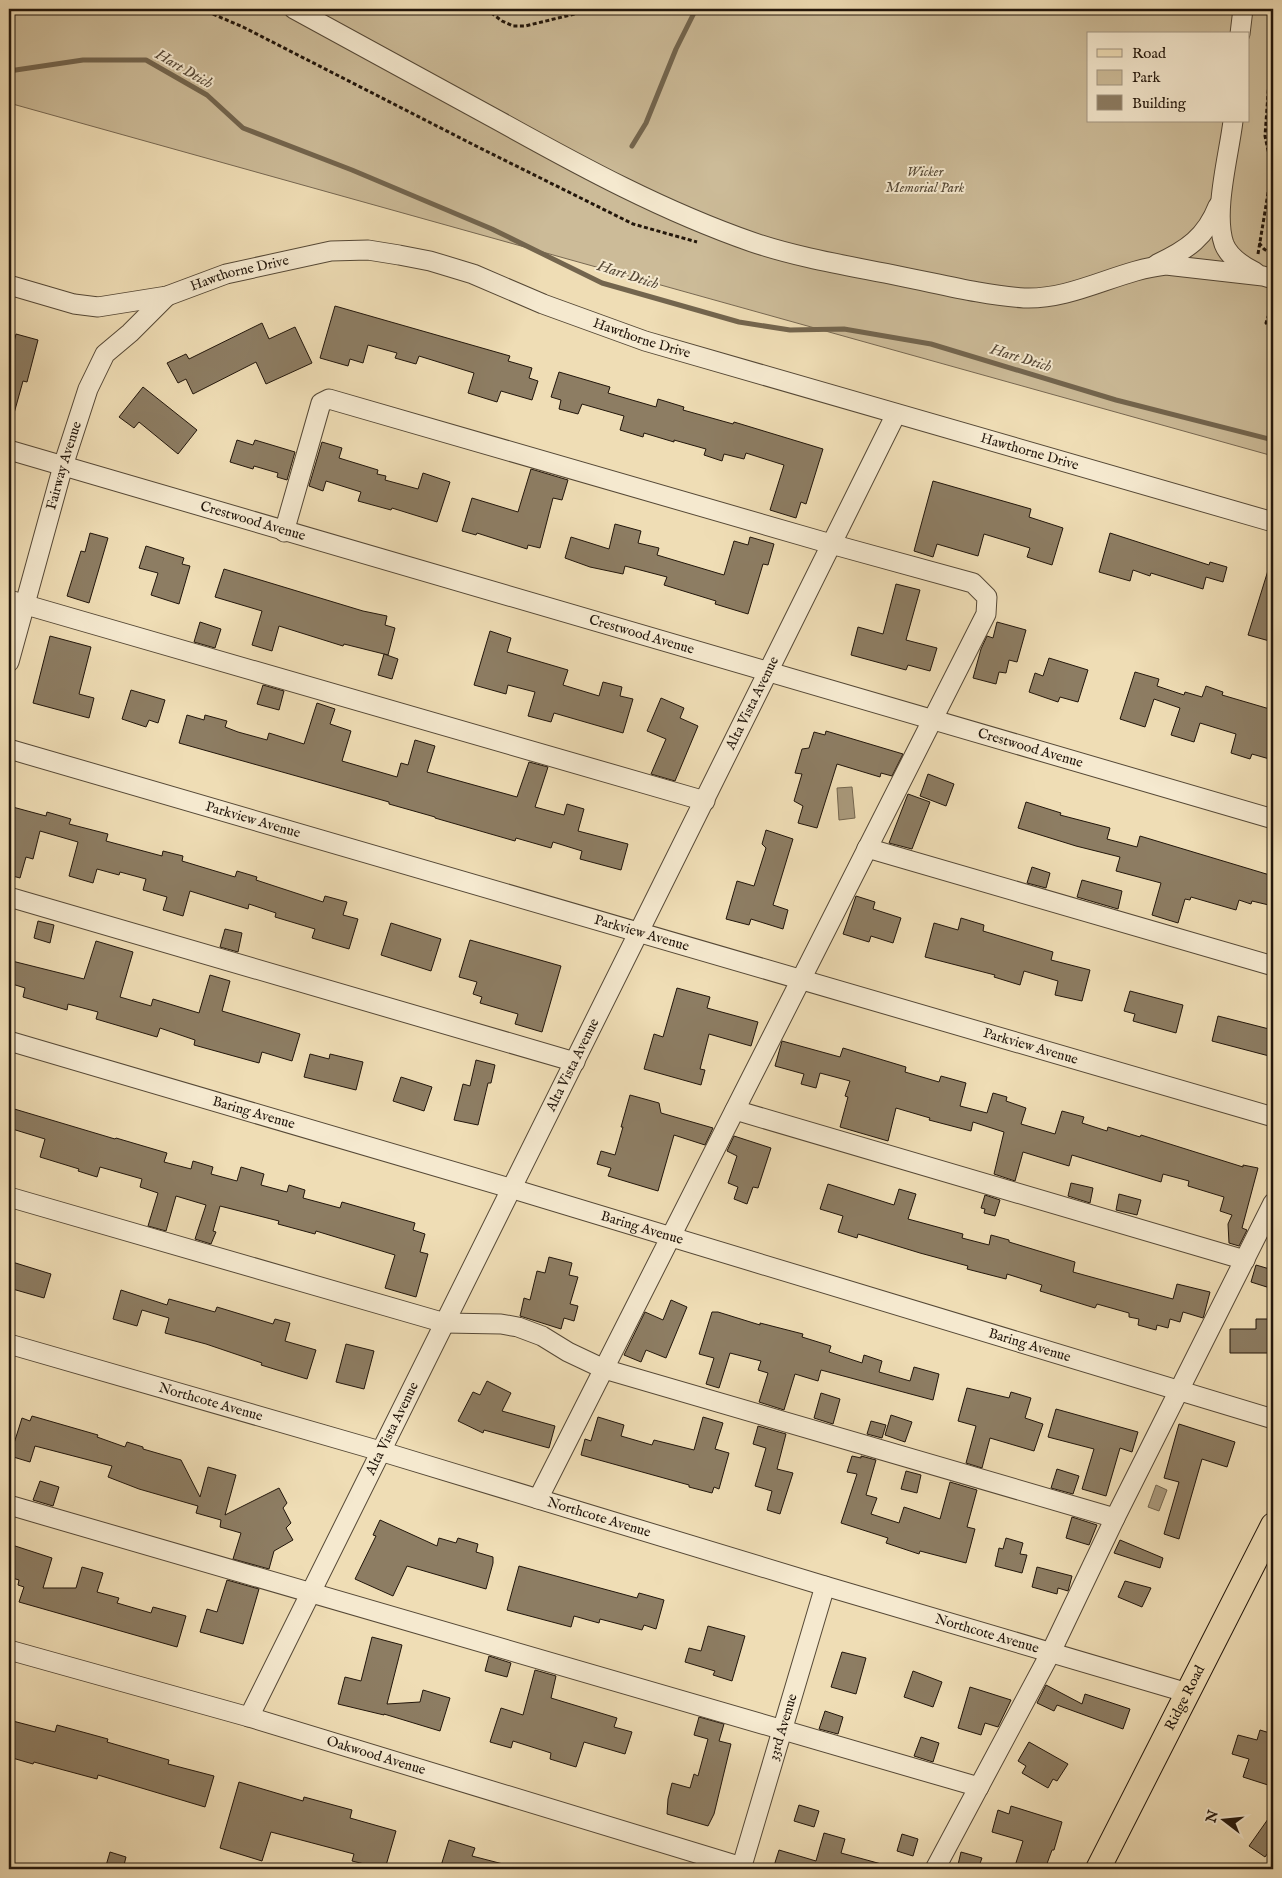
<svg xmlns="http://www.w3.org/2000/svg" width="1282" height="1878" font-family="'IM FELL English',serif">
  <rect width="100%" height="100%" fill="#efddb5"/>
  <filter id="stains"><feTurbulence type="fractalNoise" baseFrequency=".004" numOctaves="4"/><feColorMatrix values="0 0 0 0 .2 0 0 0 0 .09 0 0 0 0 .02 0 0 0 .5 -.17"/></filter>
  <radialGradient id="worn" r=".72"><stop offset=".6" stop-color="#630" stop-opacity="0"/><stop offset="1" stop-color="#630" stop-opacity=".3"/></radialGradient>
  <path fill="#ccbb98" stroke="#776852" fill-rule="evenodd" d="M9,9h1264v447l-1264,-353zM1088,34h160v87h-160z"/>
  <g fill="#a9997b" stroke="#73654e">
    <path d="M852,787l3,31 -16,2 -2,-32z"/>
    <path d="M1156,1485l11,5 -8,21 -11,-4z"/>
  </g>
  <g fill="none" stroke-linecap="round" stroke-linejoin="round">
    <g stroke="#73654e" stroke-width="5">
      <path d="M9,71l74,-11h63l61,35 36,33 109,42 140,59 110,54 137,39 51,8 54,-1 87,15 185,56 157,40"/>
      <path d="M632,146l14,-23 30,-74 20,-40"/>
    </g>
  </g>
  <g fill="#8d7d63" stroke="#22160b">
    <path d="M335,306l175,50 -2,5 24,7 -3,10 9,3 -6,19 -31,-9 -4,11 -29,-9 6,-20 -55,-17 -3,8 -21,-6 2,-5 -29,-8 -5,18 -13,-4 -2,7 -28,-8z"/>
    <path d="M262,323l7,16 26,-12 17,36 -46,21 -10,-22 -63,32 -7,-15 -8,4 -11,-20 19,-9 3,5z"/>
    <path d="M16,334l22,6 -11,42 -4,-1 -10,36h-4v-56z"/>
    <path d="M559,372l51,15 -2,6 48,14 2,-8 26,8 -1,3 50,14 1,-2 89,27 -17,55 -5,-2 -5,16 -26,-8 14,-45 -38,-12 -2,6 -20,-5 -2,7 -18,-6 2,-6 -32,-9v2l-30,-9 -1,4 -23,-7 4,-14 -42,-12 -4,10 -19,-5 2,-9 -10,-3z"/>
    <path d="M143,387l54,43 -19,24 -39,-32 -5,6 -15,-11z"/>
    <path d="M237,440l16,5 2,-5 40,12 -8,28 -10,-3 1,-4 -24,-7 -1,3 -23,-7z"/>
    <path d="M322,442l20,6 -3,10 39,12 -1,4 9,2 -1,4 33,9 5,-16 27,9 -13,40 -45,-14 -1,2 -33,-9 3,-9 -35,-11 -3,10 -14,-5z"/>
    <path d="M531,469l37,11 -6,20 -9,-2 -13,50 -12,-3 -1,4 -50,-16 -1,2 -14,-4 10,-33 46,14z"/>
    <path d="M933,481l98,28 -2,8 34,11 -11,37 -25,-8 3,-9 -46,-14 -6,22 -41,-12 -4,13 -19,-6z"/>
    <path d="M615,524l26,7 -3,12 21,5 -2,7 67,20 10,-34 14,4 2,-8 24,7 -6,21 -5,-1 -15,50 -33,-10 1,-3 -52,-16 3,-8 -42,-11 -2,8 -33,-7 -25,-9 6,-21 38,12z"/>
    <path d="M90,533l18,5 -19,65 -22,-7 14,-45 4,1z"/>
    <path d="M1110,533l99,32 1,-3 17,5 -4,15 -17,-5 -3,12 -52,-16 -1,3 -17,-6 -3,11 -31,-9z"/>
    <path d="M146,546l38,12 -2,6 8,2 -11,38 -28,-9 7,-22 -19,-5z"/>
    <path d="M1270,564l3,1v77l-25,-7z"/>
    <path d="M224,569l139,42 24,5 -2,9 10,3 -7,27 -44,-11 -1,2 -64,-20 -7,25 -20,-6 10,-34 -47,-14z"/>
    <path d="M896,584l24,6 -14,50 31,8 -7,23 -22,-6 -2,5 -55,-15 7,-28 25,7z"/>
    <path d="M200,622l21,7 -6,19 -21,-6z"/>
    <path d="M997,622l29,8 -9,32 -8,-2 -3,13 -7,-1 -3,12 -23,-6 8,-29 6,-13 6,2z"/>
    <path d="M490,631l21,7 -4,14 61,18 -5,15 36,11 4,-14 19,5 -2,9 13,3 -10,34 -69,-20 -3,9 -23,-6 7,-24 -27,-7 -2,9 -32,-9z"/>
    <path d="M50,636l41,11 -12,47 15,4 -5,20 -56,-15z"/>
    <path d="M384,654l14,5 -6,20 -14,-4z"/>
    <path d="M1049,658l39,12 -10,32 -18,-5 -2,5 -29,-10 6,-19 8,3z"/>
    <path d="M1135,672l24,7 -2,7 27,9 1,-3 17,5 4,-11 17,6 -1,3 51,15 -3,10 3,1v39l-21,-6 -2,5 -19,-6 5,-19 -36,-11 -6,19 -23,-7 9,-27 -26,-9 -9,28 -25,-8z"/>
    <path d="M263,685l21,6 -5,19 -22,-6z"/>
    <path d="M131,690l34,10 -7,23 -9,-3 -3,7 -24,-8z"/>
    <path d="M661,698l23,10 -4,10 18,8 -23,55 -24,-7 15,-35 -19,-8z"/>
    <path d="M317,703l18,6 -5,15 21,7 -9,30 55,16 4,-14 7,2 7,-25 20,6 -8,26 90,25 12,-35 19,5 -13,40 29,8 3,-11 17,5 -6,22 50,13 -7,26 -41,-11 2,-8 -29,-9 -2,6 -35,-10 -1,3 -80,-23v-1l-46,-13v-2l-210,-59 8,-28 17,5 1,-5 22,6 -2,6 13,5 29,8 2,-7 35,11z"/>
    <path d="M826,731l77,23 -11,22 -11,-3 -1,4 -43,-13 -20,64 -19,-5 5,-17 -9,-5 8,-27 -7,-1 7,-24 7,-1 5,-16 11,3z"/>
    <path d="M928,774l26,10 -8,22 -26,-10z"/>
    <path d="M908,794l22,8 -18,47 -23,-6z"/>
    <path d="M1026,802l35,11 -1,2 50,13 -3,11 30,8 3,-11 133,40v30l-21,-5 -1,3 -12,-4 -3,10 -45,-13 -1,3 -5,-1 -7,24 -26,-8 9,-32 -45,-12 4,-14 -44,-11 -58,-18z"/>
    <path d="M9,806l37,10 1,-4 24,7 -2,5 39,10 -2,7 56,15 1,-5 20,5 -1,5 53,16 2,-6 20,6 -1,3 67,22 2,-6 22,6 -4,13 15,4 -9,30 -37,-11 3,-9 -40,-12 1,-4 -27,-9 -1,5 -58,-18 -7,25 -20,-6 4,-13 -24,-7 3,-11 -26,-7 -1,3 -22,-6 -4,14 -24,-7 9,-34 -38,-11 -7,28 -7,-2 -6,21 -11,-3z"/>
    <path d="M766,830l27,9 -20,66 15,5 -5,19 -32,-10 -2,6 -23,-6 11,-38 17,5 12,-38 -4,-4z"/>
    <path d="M1032,867l18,6 -4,15 -19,-5z"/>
    <path d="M1082,880l40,11 -4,18 -41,-12z"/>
    <path d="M856,896l19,6 -2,7 28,9 -8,25 -22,-7 -2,6 -26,-8z"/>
    <path d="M961,918l23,7 -1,6 70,21 -2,8 39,10 -8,31 -27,-6 3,-14 -34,-10 -4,14 -26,-8 1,-2 -70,-18 9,-34 24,7z"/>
    <path d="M38,921l16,4 -4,18 -16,-5z"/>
    <path d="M391,923l50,16 -10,32 -50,-16z"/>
    <path d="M225,929l17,4 -4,19 -18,-5z"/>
    <path d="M470,940l91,26 -19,66 -27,-8 3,-10 -38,-11 2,-6 -9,-3 4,-12 -18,-5z"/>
    <path d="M96,941l37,11 -13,45 31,9 2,-7 46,14 11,-38 20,6 -8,30 78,23 -8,27 -30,-9 -3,11 -65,-18 1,-5 -35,-12 -3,9 -61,-18 2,-7 -30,-8 -1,6 -44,-13 2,-9 -16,-5v-11l3,-11 72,18z"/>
    <path d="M677,988l33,9 -3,11 51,14 -7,24 -42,-12 -9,35 5,1 -4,15 -57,-16 10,-35 9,3z"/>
    <path d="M1130,991l53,14 -7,28 -43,-12 2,-7 -11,-3z"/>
    <path d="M1218,1016l55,14v27l-61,-16z"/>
    <path d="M782,1041l58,16 3,-9 63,19 -1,5 34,10 2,-6 25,7 -6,23 27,7 6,-20 14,4 -1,4 20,7 -5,16 34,10 7,-23 22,6 -2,6 25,8 1,-4 32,10 1,-2 102,32v-2l15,3 -16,60 5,2 -8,16 -10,-3 -1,-19 4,-9 -12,-4 4,-14 -36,-11 1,-5 -26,-7 -2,8 -89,-27 -3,11 -46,-14 -8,29 -21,-7 10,-42 -31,-10 -2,9 -42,-11 1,-2 -34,-10 -8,33 -48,-14 8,-30 -3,-1 5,-15 -30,-8 -4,15 -15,-4 3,-10 -29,-8z"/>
    <path d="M310,1054l19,5 1,-5 33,8 -7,28 -52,-13z"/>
    <path d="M476,1060l19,5 -4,18h-3l-10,42 -24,-5 9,-36 7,2z"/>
    <path d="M401,1077l31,10 -8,24 -31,-10z"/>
    <path d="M630,1095l29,8 2,10 52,15 -8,17 -31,-10 -16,56 -50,-15 3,-8 -14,-4 4,-13 14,4 8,-28h-2z"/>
    <path d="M11,1108l104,31 1,-1 51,15 -3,9 27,7 2,-8 20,6 -2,7 26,7 4,-14 23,7 -3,11 26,7 2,-7 16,5 -2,8 37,10 2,-6 73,21 -2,7 12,4 -5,18 8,2 -12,43 -31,-9 10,-33 -79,-24 -1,3 -37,-10 1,-3 -59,-15 -7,25 3,1 -5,12 -16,-5 11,-34 -30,-9 -10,35 -18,-5 10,-33 -18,-6 2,-8 -42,-12 -3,10 -19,-6 1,-2 -39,-12 5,-18 -36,-11v-11z"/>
    <path d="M734,1136l37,12 -13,40 -5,-1 -6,17 -13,-5 4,-12 -10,-4 9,-27 -10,-5z"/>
    <path d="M1071,1183l22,5 -3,15 -22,-7z"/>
    <path d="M828,1184l66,21 5,-16 17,5 -8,25 55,15 -1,4 27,7 2,-10 18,5v2l66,20 -2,10 40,11 60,16 4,-15 33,8 -6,23 -1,3 -20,-6 -3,10 -10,-3 -2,9 -11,-3 -1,5 -18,-5 1,-6 -10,-2v-4l-32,-9 -2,4 -55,-17 2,-6 -35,-11 -1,5 -39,-10 1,-3 -48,-13 -62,-19 -1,4 -19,-6 5,-16 -23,-7z"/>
    <path d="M1119,1194l22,6 -4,15 -21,-5z"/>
    <path d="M985,1195l15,5 -5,16 -11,-3 1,-4 -4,-1z"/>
    <path d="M549,1257l23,6 -3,12 9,2 -8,27 8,2 -4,15 -10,-3 -3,11 -41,-13 4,-18 6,2 7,-29 8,2z"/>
    <path d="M9,1261l42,13 -7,24 -35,-10z"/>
    <path d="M1256,1265l17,5 -3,18 -19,-6z"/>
    <path d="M121,1290l46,15 2,-6 46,13 2,-5 56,17 2,-5 15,4 -5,18 31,9 -9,29 -46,-14 1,-2 -56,-19 -41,-11 4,-15 -27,-8 -5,16 -24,-7z"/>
    <path d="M671,1300l16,7 -21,51 -20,-8 -5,12 -17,-7 21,-43 18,8z"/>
    <path d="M712,1312h6l42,13v-2l43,11 -1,3 29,9 -2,6 33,11 2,-8 18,6 -3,11 31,9 4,-14 25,7 -6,26 -112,-30 -3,11 -23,-7 -11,36 -25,-8 9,-29 -10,-3 3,-9 -31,-8 -11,35 -13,-4 8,-26 -15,-4z"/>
    <path d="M1256,1319h17v34h-43v-24h26z"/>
    <path d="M346,1344l28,7 -10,38 -28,-7z"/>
    <path d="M487,1381l24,12 -9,18 53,15 -6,22 -65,-18 -1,3 -25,-12 15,-29 7,3z"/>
    <path d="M967,1388l42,10 2,-6 20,6 -6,20 18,6 -9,27 -44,-13 -8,30 -16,-5 10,-37 -18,-5z"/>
    <path d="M821,1393l19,6 -7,25 -19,-6z"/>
    <path d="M1056,1409l82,23 -6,20 -12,-4 -14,48 -24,-7 12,-40 -46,-12z"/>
    <path d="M891,1415l21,7 -7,20 -20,-7z"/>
    <path d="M32,1416l66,19 -1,2 28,10 2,-5 16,5v2l38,11 19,37 8,-30 28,8 -11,40 54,-27 8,15 -4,5 8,15 -5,5 7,12 -19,11 -5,18 -36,-10 8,-26 -21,-6 1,-7 -25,-7 2,-7 -59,-17 -31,-12 4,-11 -77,-20 -5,16 -20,-6 12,-38 8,3z"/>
    <path d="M598,1417l26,8 -3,11 31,9 2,-5 40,10 9,-33 20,6 -8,26 14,4 -10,36 -5,-2 -2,6 -23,-6v-2l-108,-30 4,-16 6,2z"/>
    <path d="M871,1421l15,4 -4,13 -15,-4z"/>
    <path d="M1179,1424l56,18 -8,25 -25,-8 -23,80 -15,-5 15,-52 -15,-4z"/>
    <path d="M758,1426l28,8 -9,35 16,4 -13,41 -13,-4 5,-19 -17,-5 11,-38 -13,-4z"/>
    <path d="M852,1456l9,2v-2l15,4 -10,35 11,3 -6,16 28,9 5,-16 36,12 10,-37 27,8 -10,37 8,2 -9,34 -46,-12 -1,3 -33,-11 2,-5 -47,-15 16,-49 -10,-2z"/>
    <path d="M1057,1469l22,7 -6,18 -22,-6z"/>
    <path d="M906,1471l15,4 -4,18 -16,-4z"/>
    <path d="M40,1481l19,6 -6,19 -20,-6z"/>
    <path d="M1072,1517l25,8 -8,20 -23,-7z"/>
    <path d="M380,1520l57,26 2,-8 17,5 2,-5 20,6 -2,8 17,5v6l-7,26 -79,-23 -14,30 -38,-17 21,-43 -3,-1z"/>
    <path d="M1006,1538l17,5 -3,11 7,1 -5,18 -27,-7 4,-18 4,1z"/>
    <path d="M1120,1540l43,18 -3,10 -46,-15z"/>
    <path d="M9,1544l43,14 -9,30h33l6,-21 21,6 -6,19 22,6 -2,5 34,10 2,-6 33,9 -9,31 -158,-45 5,-15 -6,-2 1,-5 -10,-3z"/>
    <path d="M519,1566l118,32 2,-5 25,7 -8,29 -12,-4 -2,5 -42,-11 -1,4 -25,-7 -3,11 -64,-17z"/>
    <path d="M1037,1567l35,9 -4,15 -10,-3 -1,6 -25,-7z"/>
    <path d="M227,1580l32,9 -16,55 -43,-12 7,-23 10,3z"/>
    <path d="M1125,1581l26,7 -9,19 -24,-10z"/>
    <path d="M708,1626l37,10 -13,45 -19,-6 2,-4 -30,-9 4,-14 12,3z"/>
    <path d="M372,1637l30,8 -15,59 33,-2 3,-12 27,8 -10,33 -56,-17v1l-46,-11 7,-27 16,4z"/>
    <path d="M842,1652l24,6 -10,36 -25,-7z"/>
    <path d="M489,1656l22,7 -4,14 -22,-6z"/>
    <path d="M535,1670l21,6 -5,22 66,20 -3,9 18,5 -7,22 -41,-12 -8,25 -26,-8 1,-6 -38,-12 -2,7 -21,-6 11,-34 22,7z"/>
    <path d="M913,1671l29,11 -9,25 -29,-10z"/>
    <path d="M1046,1685l36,19 3,-10 45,15 -7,20 -66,-24 -3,6 -17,-8z"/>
    <path d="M970,1687l41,13 -13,27 -13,-4 -4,12 -23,-7z"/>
    <path d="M825,1711l18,6 -5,17 -19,-5z"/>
    <path d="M699,1717l25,7 -5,17 12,3 -17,70 -6,12 -41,-12 1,-15 4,-16 18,5 4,-14 4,2 10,-37 -14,-4z"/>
    <path d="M9,1720l46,12 2,-7 51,14 -1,3 62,18 -1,4 46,12 -9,31 -107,-32 -1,4 -63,-17 -1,2 -24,-7z"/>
    <path d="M1260,1730l13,4v34l-5,17 -25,-8 6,-18 -17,-5 6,-19 19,5z"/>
    <path d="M921,1737l18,6 -6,19 -19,-6z"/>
    <path d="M1029,1742l39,22 -11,17 -4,-2 -5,9 -26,-15 4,-7 -8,-5z"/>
    <path d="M239,1782l64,19 1,-4 48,13 -2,8 46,13 -11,38 -33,-8 2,-7 -83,-22 -9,29 -42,-13z"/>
    <path d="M799,1805l20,6 -5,16 -20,-6z"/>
    <path d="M1011,1806l51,16 -8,28h-2l-7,19h-31l9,-28 -31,-9 6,-22 11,4z"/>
    <path d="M1273,1812v34l-8,11 -16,-11z"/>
    <path d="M824,1833l21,6 -4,14 44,12 -1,4h-111l6,-19 37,11z"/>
    <path d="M902,1834l16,5 -5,17 -16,-5z"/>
    <path d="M449,1840l26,8 -3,8 31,8v5h-63z"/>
    <path d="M110,1852l16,5 -3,12h-18z"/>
    <path d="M961,1852l21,6 -4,11h-21z"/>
  </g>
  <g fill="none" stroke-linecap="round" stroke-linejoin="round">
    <g stroke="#554836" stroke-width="21">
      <g id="minor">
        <path d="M294,9c69,38 138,75 207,113 81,45 162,89 251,120 47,16 98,24 147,34 41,8 83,19 125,22 50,2 94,-28 142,-33l97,11 10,3"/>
        <path d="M1240,34l3,-25"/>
        <path d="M1233,121c-4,34 -20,91 -9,123 5,13 19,22 31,28"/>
        <path d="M1157,264c30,-14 49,-27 61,-58"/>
        <path id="s1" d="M9,285l65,19 24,3 69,-11 59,-22 105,-23 37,-1 31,5 31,6 43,13 70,30 102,37 628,181"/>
        <path id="s2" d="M9,450l1264,369"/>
        <path d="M284,532l37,-129 8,-4 502,145 142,39 14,14 -1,17 -448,885"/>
        <path d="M9,600l696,201"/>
        <path id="s3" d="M9,662l54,-196 25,-77 17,-35 25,-21 37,-37"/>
        <path id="s4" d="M9,749l1264,368"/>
        <path d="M867,848l406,118"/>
        <path d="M9,897l566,165"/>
        <path id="s5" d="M9,1041l504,148 760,230"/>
        <path d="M735,1110l510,150"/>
        <path d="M9,1197l436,126 56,1 17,3 24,9 26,16 36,17 511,149"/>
        <path id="s6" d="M9,1344l371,107 445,135 363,107"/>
        <path d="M9,1505l970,282"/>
        <path id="s7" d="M9,1650l240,67 493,150"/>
        <path id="s8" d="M249,1717l647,-1303"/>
        <path id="s9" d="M741,1869l84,-283"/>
        <path d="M935,1869l116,-217 64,-134 158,-315"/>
      </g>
    </g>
    <g stroke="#22160b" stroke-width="26">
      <g id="major">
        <path id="s10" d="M1098,1869l175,-344"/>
      </g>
    </g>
    <g stroke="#22160b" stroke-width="3" stroke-dasharray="4 2.5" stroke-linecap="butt">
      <path d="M201,9l42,18 233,119 157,78 64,18"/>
      <path d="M486,9l16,12 11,5h12l54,-13 27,-4"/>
      <path d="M700,9c15,5 30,6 45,0"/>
      <path d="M1259,243l5,6 9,6"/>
      <path d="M1258,254l14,-85 -7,-33 8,-110"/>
      <path d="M1273,302l-7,21 7,7"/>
    </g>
    <use href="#minor" stroke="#f5e9cf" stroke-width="19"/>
    <use href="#major" stroke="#efddb5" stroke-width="24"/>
  </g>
  <g text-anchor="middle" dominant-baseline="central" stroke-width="4" stroke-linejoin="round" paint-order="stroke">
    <g font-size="14" font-style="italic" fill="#554835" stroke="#f5e9cf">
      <text x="925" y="172">Wicker<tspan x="925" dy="16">Memorial Park</tspan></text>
    </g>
    <g font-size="14" fill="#22160b" stroke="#f5e9cf">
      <text stroke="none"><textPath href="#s1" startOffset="238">Hawthorne Drive</textPath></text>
      <text stroke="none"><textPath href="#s1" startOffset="658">Hawthorne Drive</textPath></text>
      <text stroke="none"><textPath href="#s1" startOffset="1062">Hawthorne Drive</textPath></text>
      <text stroke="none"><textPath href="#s3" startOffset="204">Fairway Avenue</textPath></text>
      <text stroke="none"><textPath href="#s2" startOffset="254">Crestwood Avenue</textPath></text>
      <text stroke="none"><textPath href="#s2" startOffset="659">Crestwood Avenue</textPath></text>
      <text stroke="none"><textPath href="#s8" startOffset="1132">Alta Vista Avenue</textPath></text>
      <text stroke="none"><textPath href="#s2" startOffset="1064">Crestwood Avenue</textPath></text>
      <text stroke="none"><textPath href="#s4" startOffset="254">Parkview Avenue</textPath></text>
      <text stroke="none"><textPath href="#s4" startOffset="659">Parkview Avenue</textPath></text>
      <text stroke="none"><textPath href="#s4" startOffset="1064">Parkview Avenue</textPath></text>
      <text stroke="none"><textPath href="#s8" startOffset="728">Alta Vista Avenue</textPath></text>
      <text stroke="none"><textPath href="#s5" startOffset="255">Baring Avenue</textPath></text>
      <text stroke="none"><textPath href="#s5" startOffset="660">Baring Avenue</textPath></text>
      <text stroke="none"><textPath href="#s5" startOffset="1065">Baring Avenue</textPath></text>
      <text stroke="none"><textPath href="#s6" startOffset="210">Northcote Avenue</textPath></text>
      <text stroke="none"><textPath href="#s8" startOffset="322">Alta Vista Avenue</textPath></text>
      <text stroke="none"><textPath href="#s6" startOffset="615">Northcote Avenue</textPath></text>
      <text stroke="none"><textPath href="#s6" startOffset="1020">Northcote Avenue</textPath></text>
      <text stroke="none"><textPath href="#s10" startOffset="192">Ridge Road</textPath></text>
      <text stroke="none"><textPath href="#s9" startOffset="148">33rd Avenue</textPath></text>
      <text stroke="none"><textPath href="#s7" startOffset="382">Oakwood Avenue</textPath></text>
    </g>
    <g font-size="15" font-style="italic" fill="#584a38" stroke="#f5e9cf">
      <text transform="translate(184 69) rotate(30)">Hart Dtich</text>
      <text transform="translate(628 275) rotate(18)">Hart Dtich</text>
      <text transform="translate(1021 358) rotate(17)">Hart Dtich</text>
    </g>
  </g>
  <rect width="1282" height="1878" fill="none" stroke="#efddb5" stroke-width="30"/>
  <rect x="10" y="10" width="1262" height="1858" fill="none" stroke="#22160b" stroke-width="2.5"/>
  <rect x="15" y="15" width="1252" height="1848" fill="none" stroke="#22160b"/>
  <rect x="1087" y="32" width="162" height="90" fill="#f5e9cf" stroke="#a19581"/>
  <rect x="1097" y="49" width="25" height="8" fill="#efddb5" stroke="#a19581"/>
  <text x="1132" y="58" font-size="15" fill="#22160b">Road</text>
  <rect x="1097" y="70" width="25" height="15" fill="#ccbb98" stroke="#a19581"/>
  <text x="1132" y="82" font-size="15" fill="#22160b">Park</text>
  <rect x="1097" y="95" width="25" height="15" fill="#8d7d63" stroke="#a19581"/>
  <text x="1132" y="108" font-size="15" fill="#22160b">Building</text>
  <g transform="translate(1224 1820) rotate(286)" stroke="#f5e9cf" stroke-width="4" paint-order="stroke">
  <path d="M0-4L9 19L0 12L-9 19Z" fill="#22160b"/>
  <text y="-8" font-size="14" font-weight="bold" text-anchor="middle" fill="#22160b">N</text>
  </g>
  <rect width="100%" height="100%" filter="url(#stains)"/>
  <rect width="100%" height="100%" fill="url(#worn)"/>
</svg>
